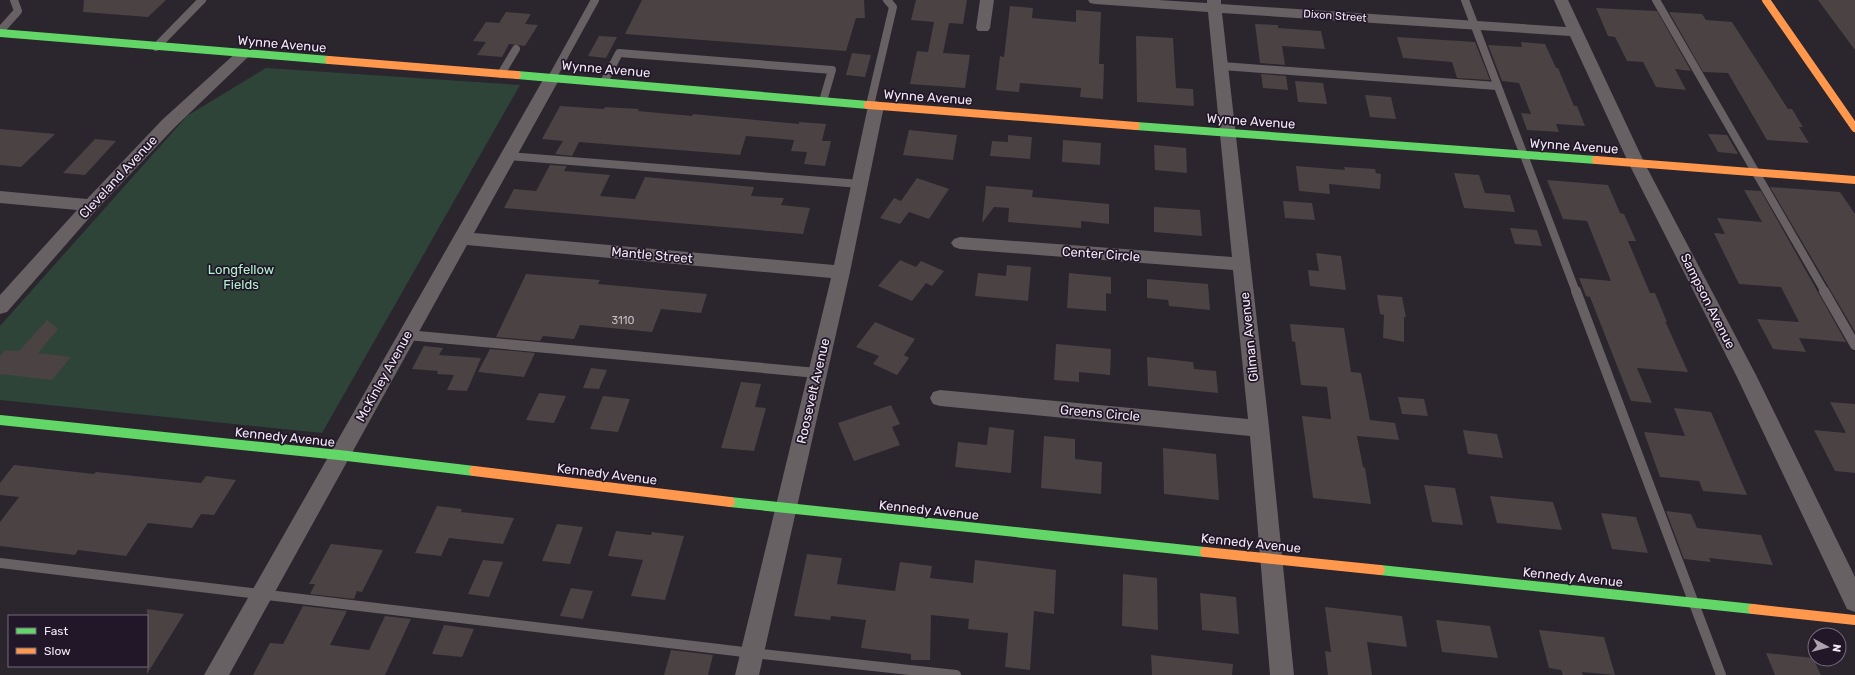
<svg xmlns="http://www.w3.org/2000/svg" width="1855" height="675" font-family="Rubik,sans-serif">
  <rect width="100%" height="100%" fill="#2b252e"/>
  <path fill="#2f4439" d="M266,68l254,17 -198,348 -322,-33v-74l187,-210z"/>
  <g fill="#4a4243">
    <path d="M84,0h82l-18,17 -65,-5z"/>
    <path d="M642,0h222l1,18h-9l-10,33 -221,-17z"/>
    <path d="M916,0h51l-4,24 -14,-1 -6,30 27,2 -5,33 -55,-4 7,-33 11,1 6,-30 -23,-2z"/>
    <path d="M1818,0h37v50z"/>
    <path d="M1010,6l23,2 -1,10 44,4v-12l25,2 -2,52h5l-1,35 -23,-2 1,-9 -61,-5 -1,9 -23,-2 4,-34 4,1z"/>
    <path d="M1596,8l61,3 34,60 -16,-2 11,21 -30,-3 -13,-25 -16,-1 -12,-24 -7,-1z"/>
    <path d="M506,12l25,2 -6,10 13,1 -13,21 -16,-2 -7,13 -25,-2 9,-13 -13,-1 13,-19 13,1z"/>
    <path d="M1669,12l33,2 4,6 26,2 56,87h4l11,18h-4l10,16 -42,-3 -39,-67 -25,-1z"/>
    <path d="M1255,24l23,1v3l43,3 4,18 -43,-3 3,19 -25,-2z"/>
    <path d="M599,36l18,1 -11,21 -18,-2z"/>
    <path d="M1136,36l37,2 3,50 17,1 1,17 -57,-4z"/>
    <path d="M1397,37l78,5 15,38 -33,-2 -5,-16 -49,-4z"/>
    <path d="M1521,42l24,2 11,24h2l16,38h3l8,20 -29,-2 3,8 -32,-2 -6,-17 10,1 -12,-31 -17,-2 -14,-36 34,2z"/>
    <path d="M852,53l19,2 -6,22 -19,-2z"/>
    <path d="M1261,74l25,2 2,14 -25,-2z"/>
    <path d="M1295,81l28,2 4,21 -29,-2z"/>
    <path d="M1365,95l26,2 5,22 -26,-2z"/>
    <path d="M560,106l44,3 1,-2 34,2 -1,2 54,5 1,-2 106,10v-2l27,2 -4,17h9l-6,25 -21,-2 3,-12 -16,-1 3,-11 -48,-4 -6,19 -161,-13 -7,14 -17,-2 8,-13 -21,-2z"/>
    <path d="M0,129l55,5 -34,33 -21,-2z"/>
    <path d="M909,130l48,5 -4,25 -50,-5z"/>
    <path d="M1708,134l19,1 11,19 -20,-2z"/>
    <path d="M1008,135l24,2 -2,22 -40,-3 2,-15 16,1z"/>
    <path d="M95,139l21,2 -31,34 -22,-2z"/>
    <path d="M1063,140l38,3 -1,22 -38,-3z"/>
    <path d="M1154,145l32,3 1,25 -32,-3z"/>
    <path d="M550,165l17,1 -3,5 46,4 -10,21 35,3 10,-22 109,10 -3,9 33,2 -3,7 29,3 -7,26 -299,-26 10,-19 22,2z"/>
    <path d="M1296,166l49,4 -1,-3 31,2 1,4 5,1 -1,15 -51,-5 1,10 -31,-3z"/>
    <path d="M1454,173l25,2 6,18 25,2 5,17 -51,-4z"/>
    <path d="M917,178l32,11 -20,30 -20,-7 -9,12 -20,-6 14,-20 7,3z"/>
    <path d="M1547,180l61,5 12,28 4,1 12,27h-8l22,52h5l12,29 -2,-1 23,51 -51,-4 15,35 -21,-2 -41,-104 -4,-1 -7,-18 32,3 -24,-60 -24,-2z"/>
    <path d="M986,186l47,4 -1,7 77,7v20l-28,-3v7l-73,-6 1,-14 -15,-1 -12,16z"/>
    <path d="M1770,187l70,5 15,22v118z"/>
    <path d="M1744,190l17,1 85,151 -47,-4 7,14 -33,-3 -16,-30 42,3 -18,-35 -42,-3 -25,-51 11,1 -8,-16 45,4z"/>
    <path d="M1283,201l29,2 3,17 -30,-2z"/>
    <path d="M1154,207l46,3 2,26 -48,-4z"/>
    <path d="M1510,228l27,2 5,16 -27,-2z"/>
    <path d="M1316,253l25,3 5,34 -36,-4 -2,-16 11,1z"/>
    <path d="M900,260l16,7 5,-6 23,10 -12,15 -6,-3 -14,18 -34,-15z"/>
    <path d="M1007,265l24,2 -3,34 -53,-5 3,-23 28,3z"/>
    <path d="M1069,273l42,4v17l-5,-1v18l-39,-3z"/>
    <path d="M526,274l74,6 -2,4 109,10 -6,19 -40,-4 -9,23 -72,-7 -6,14 -31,-3 -3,5 -44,-4z"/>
    <path d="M1147,279l61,5 2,26 -41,-4 -1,-6 -21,-2z"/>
    <path d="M1377,295l25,2 4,20h-2v25l-21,-4 1,-23 -4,-1z"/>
    <path d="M47,320l11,9 -20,24 33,4 -19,23 -52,-6v-18l5,-6 14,1z"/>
    <path d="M875,322l40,17 -11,16 5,3 -12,17 -24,-11 6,-8 -23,-9z"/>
    <path d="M1290,324l54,4 7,44 10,1 9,47 25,3 4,17 -42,-4 6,31 2,1 6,36 -58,-6 -11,-82 29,3 -4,-32 -26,-2 -6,-43 -3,-1z"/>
    <path d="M1056,344l55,5 -1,26 -31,-3v10l-25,-2z"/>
    <path d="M424,346l19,2 -4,7 42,3 -14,33 -20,-1 7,-15 -17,-1 1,-3 -26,-2z"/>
    <path d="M490,349l45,4 -11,24 -46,-5z"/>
    <path d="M1147,357l46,5 1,7 22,2 2,22 -70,-7z"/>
    <path d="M591,368l16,2 -8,19 -16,-1z"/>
    <path d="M741,382l20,2 -6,23 11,1 -12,43 -33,-3z"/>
    <path d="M539,393l27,3 -12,27 -28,-3z"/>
    <path d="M603,396l27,3 -12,33 -28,-3z"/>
    <path d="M1398,397l26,2 4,17 -26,-2z"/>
    <path d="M1830,402l25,2v69l-20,-2 -21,-41 32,3z"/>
    <path d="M891,405l9,19 -8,3 8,18 -46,16 -16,-38z"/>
    <path d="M1674,408l37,4 36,83 -44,-4 -4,-10 -39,-4 -16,-45 41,4z"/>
    <path d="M989,427l25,3 -3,43 -56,-6 3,-25 29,3z"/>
    <path d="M1463,430l34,4 6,24 -35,-4z"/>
    <path d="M1044,436l31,3v20l27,3 -1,32 -60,-6z"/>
    <path d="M1163,448l53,6 3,46 -55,-6z"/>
    <path d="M14,465l80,9 2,-2 105,11 5,-7 30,4 -22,35 -13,-1 -9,14 -44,-5 -22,33 -48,-6 -3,5 -75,-9v-24l19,-25 -19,-2v-12z"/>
    <path d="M1424,485l31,3 8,37 -31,-3z"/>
    <path d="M1490,496l63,6 9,28 -65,-7z"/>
    <path d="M437,506l25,3 -1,3 53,6 -11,26 -54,-6 -8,18 -26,-3z"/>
    <path d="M1666,511l25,3 6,14 64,7 12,30 -64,-7 2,4 -27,-3z"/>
    <path d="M1601,513l35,4 12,36 -36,-4z"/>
    <path d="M557,524l26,3 -13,37 -28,-3z"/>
    <path d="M616,531l35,4 1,-3 32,4 -19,64 -34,-4 12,-36 -35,-4z"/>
    <path d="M331,544l52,6 -21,42 -5,-1 -3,8 -44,-5 5,-10h-6z"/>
    <path d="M807,554l35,4 -5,26 58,7 5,-29 32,4 -2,12 43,5 2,-23 81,10 -2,44 -20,-3 -4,59 -25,-3 3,-34 -40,-4 1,-10 -38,-4 -1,45h-19v-6l-50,-6 5,-28 -35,-4 -1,4 -36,-4z"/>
    <path d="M483,560l20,2 -14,35 -21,-3z"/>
    <path d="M1123,574l34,4 1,52 -36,-4z"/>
    <path d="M571,588l22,3 -10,28 -23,-3z"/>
    <path d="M1200,593l36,4 3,37 -37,-4z"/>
    <path d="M303,606l44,5 -17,34 39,5 16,-34 26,3 -26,56h-132l17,-32 13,1z"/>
    <path d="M1325,607l77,9 5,31 -40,-5 5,33h-44l-3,-24 6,1z"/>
    <path d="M147,609l37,5 -37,60z"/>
    <path d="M1436,620l54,6 8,32 -56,-6z"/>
    <path d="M444,625l30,4 -12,28 -30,-3z"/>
    <path d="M1539,630l65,7 11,38 -33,-3 1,3h-20l-2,-5 -12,-2z"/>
    <path d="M671,650l42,5 -5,20h-44z"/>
    <path d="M1766,653l47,5 8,17h-46z"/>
    <path d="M1151,655l82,9 -1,11h-80z"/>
  </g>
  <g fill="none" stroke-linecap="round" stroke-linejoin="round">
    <g stroke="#676164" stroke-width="8">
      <path d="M1465,0l111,292"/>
      <path d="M1656,0l169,292"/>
      <path d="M0,31l18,-20 -4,-11"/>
      <path d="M156,47l46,-47"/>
      <path d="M1222,66l275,20"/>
      <path d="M501,74l15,-25"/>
      <path d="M552,78l43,-78"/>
      <path d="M604,82l15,-29 213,17 -9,31"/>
      <path d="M870,105l23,-98 -6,-7"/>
      <path d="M508,156l352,28"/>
    </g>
    <g stroke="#676164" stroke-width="10">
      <path d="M1576,291l145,384"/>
      <path d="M1824,291l31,54"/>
      <path d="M407,335l410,38"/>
      <path d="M0,563l752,90 204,22"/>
    </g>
    <g fill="#676164" fill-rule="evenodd">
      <path d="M980,0h14l-4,28 -2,3h-10l-2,-3z"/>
      <path d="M1088,0h70l49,3v-3h14v4l345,23 -12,-27h14l77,164 111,211 99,202v35l-8,-3 -111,-234 -107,-211 -59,-128 -348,-23 47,414 25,248h-24l-20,-239 -310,-30 -7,-2 -3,-6 3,-6 7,-2 308,29 -15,-149 -273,-21 -6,-2 -3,-4 3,-4 6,-2 272,20 -24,-245 -113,-8 -5,-1z"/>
      <path d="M243,50l5,1 2,3 -2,3 -74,71 -77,81 -90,103 -7,2v-19l77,-85 -77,-7v-12l87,8 75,-79 76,-69z"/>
      <path d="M552,73l5,2 3,3 -86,155 360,32 34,-159 3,-3 5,-2 5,2 3,3 -34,166 -91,403h-24l96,-397 -364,-33 -238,430h-25l340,-597 3,-3z"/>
    </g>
    <g stroke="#63d668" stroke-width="8">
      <path d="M0,33l329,27"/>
      <path d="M517,75l351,30"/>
      <path d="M1136,126l460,34"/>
    </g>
    <g stroke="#63d668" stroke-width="10">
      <path d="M0,420l339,35 135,16"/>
      <path d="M730,502l475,50"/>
      <path d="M1380,570l373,39"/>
    </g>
    <g stroke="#ff974d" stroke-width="8">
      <path d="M1766,0l89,128"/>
      <path d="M329,60l188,15"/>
      <path d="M868,105l268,21"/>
      <path d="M1596,160l259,20"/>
    </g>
    <g stroke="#ff974d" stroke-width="10">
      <path d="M474,471l256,31"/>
      <path d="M1205,552l175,18"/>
      <path d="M1753,609l102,11"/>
    </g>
  </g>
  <g text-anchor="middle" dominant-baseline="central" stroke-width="3.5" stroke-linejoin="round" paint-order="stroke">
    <g font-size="11" fill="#f1e9f5" stroke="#221728">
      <text transform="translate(1335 16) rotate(4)">Dixon Street</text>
    </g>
    <g font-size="11" fill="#c7bfc8">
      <text x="623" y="320">3110</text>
    </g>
    <g font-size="13" fill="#f1e9f5" stroke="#221728">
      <text transform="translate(282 44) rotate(5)">Wynne Avenue</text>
      <text transform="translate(606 69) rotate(5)">Wynne Avenue</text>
      <text transform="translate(928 97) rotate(4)">Wynne Avenue</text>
      <text transform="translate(1251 121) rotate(4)">Wynne Avenue</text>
      <text transform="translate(1574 146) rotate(4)">Wynne Avenue</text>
      <text transform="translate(118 177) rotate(-47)">Cleveland Avenue</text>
      <text transform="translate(1101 254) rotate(4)">Center Circle</text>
      <text transform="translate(652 255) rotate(5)">Mantle Street</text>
      <text transform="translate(1708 301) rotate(63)">Sampson Avenue</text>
      <text transform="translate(1249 337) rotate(-96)">Gilman Avenue</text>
      <text transform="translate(384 376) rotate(-61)">McKinley Avenue</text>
      <text transform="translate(813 391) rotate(-77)">Roosevelt Avenue</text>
      <text transform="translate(1100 413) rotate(5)">Greens Circle</text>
      <text transform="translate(285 437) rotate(6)">Kennedy Avenue</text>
      <text transform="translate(607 474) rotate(7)">Kennedy Avenue</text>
      <text transform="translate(929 510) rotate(6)">Kennedy Avenue</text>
      <text transform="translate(1251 543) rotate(6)">Kennedy Avenue</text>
      <text transform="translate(1573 577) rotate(6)">Kennedy Avenue</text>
    </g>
    <g font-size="13" fill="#b0f3cc" stroke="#221728">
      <text x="241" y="269">Longfellow<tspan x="241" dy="15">Fields</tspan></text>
    </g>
  </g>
  <rect x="8" y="615" width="140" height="52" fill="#221728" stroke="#756b7a"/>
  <rect x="16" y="628" width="20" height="6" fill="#63d668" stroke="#756b7a"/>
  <text x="44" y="635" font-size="12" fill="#f1e9f5">Fast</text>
  <rect x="16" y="648" width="20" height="6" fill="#ff974d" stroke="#756b7a"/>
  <text x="44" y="655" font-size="12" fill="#f1e9f5">Slow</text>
  <g transform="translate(1827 647) rotate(97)"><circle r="19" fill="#221728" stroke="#756b7a"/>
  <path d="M0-3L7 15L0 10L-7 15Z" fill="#aca4af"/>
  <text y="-6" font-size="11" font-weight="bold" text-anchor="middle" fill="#f1e9f5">N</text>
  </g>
</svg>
